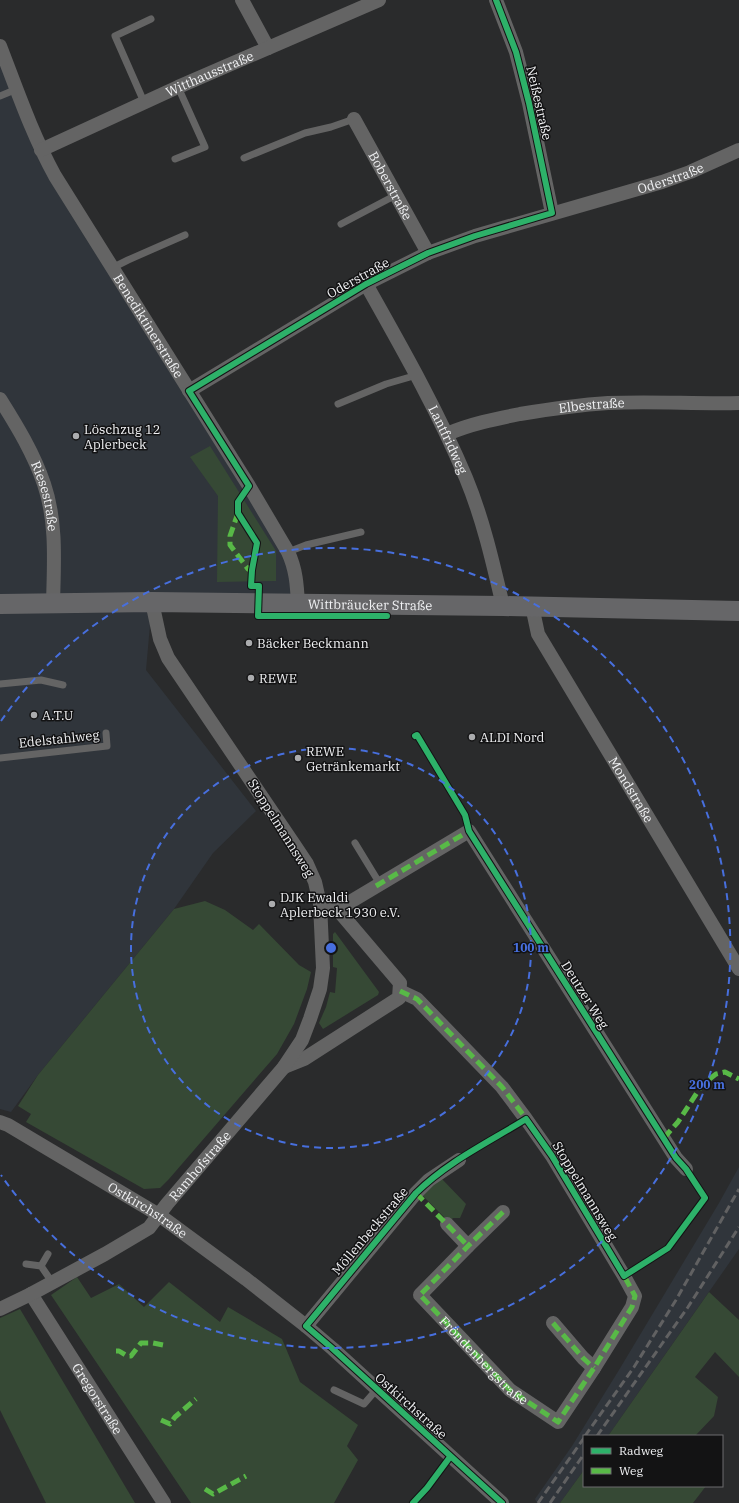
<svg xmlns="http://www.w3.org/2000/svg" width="739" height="1503" font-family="'IBM Plex Serif',serif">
  <rect width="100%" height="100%" fill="#2a2b2c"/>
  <g fill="#30353b">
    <path d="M0,53l38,98 250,401 10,52 -146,-1 -6,67 110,141 -43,42 -39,56 -136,166 -27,37 -11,-3z"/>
    <path d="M739,1167v82l-131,187h-24v34l-24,33h-23l-2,-4 37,-53 47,-76 100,-167z"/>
  </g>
  <g fill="#364935">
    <path d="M210,446l66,105v30l-59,1 1,-86 -28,-39z"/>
    <path d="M205,901l20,9 28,20 6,-6 40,41 12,7 -4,17 -13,35 -17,30 -108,125 -9,9 -16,1 -118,-67 5,-8 -13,-8 20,-31 136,-166z"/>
    <path d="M335,932l44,60 -1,3 -55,34 -4,-6 7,-16 4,-15 5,1 2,-25 -4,-1v-33z"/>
    <path d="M441,1178l25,26 -6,14h-7l-4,4 -27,-27z"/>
    <path d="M77,1277l14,21 28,-14 25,23 25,-25 51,40 8,-15 54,32 18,43 58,43 -11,21 11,14 -24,43h-143l-140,-208z"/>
    <path d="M709,1292l30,28v57l-24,-25 -20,25 23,20 -4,19 -19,20h-87z"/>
    <path d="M20,1309l115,194h-89l-46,-93v-92z"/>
    <path d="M584,1470v16h122l-13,17h-133z"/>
  </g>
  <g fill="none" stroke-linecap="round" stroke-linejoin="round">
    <g stroke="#646464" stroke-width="7">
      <path d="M0,96l17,-7"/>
      <path d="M144,102l-29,-66 36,-17"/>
      <path d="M244,158l61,-25 26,-6 23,-8"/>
      <path d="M175,159l30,-12 -27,-60"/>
      <path d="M341,224l55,-29"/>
      <path d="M112,268l16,-8 57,-25"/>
      <path d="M338,404l48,-20 31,-9"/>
      <path d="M288,552l18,-7 55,-13"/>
      <path d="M0,684l41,-4 22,5"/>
      <path d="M0,758l107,-12 -1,-13"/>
      <path d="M355,843l25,41"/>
      <path d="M26,1264l15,2 11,16"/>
      <path d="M41,1266l7,-12"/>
      <path d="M334,1390l30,14 13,-15"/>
    </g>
    <g stroke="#646464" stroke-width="14">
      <path d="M242,0l26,48"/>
      <path d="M496,0l20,52 13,51 23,110"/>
      <path id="s1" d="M0,46c17,44 32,88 55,130l194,310 39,66c8,17 9,33 10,52"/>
      <path id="s2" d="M354,119l74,134"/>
      <path id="s3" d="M41,150l137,-63 201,-87"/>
      <path id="s4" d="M366,284c36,64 72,127 100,194 17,41 27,85 37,128"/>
      <path id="s5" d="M189,391l177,-107 62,-31 47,-17 187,-54 28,-10 49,-22"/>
      <path id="s6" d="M0,399c17,27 34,55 44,85 13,38 10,79 9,119"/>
      <path id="s7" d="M447,434c23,-10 48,-15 73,-20 30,-5 58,-9 88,-11 44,-2 87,1 131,0"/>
      <path id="s8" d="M532,606l6,28 201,335"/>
      <path d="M338,910l7,-5 124,-74 164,259 43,68 10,11"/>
      <path d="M400,991l17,8 85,88 24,32 26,37 72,120 11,20 -3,11 -38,61 -36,54 -48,-32 -90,-95 48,-49 35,-34"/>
      <path d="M284,1067l20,-8 95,-61 1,-15 -62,-73 -8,-3"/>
      <path id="s9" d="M0,1122l8,3 151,90 87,64 60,47 27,23 169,154"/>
      <path d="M447,1224l21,22"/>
      <path id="s10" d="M31,1294l133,209"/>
      <path id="s11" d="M0,1309l31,-15 74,-40 44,-26 18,-24 117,-137 18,-27 8,-21 10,-30 3,-21 -3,-64 -5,-22 -8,-18 -14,-21 -125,-185 -8,-19 -8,-37"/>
      <path d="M553,1323l30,35 11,10"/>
      <path d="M306,1326l110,-133 13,-13 30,-20"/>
    </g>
    <path stroke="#666668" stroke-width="20" id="s12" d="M0,604l152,-2 351,4 236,5"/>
    <g stroke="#616162" stroke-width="3" stroke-dasharray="8 4" stroke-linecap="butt">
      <path d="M585,1436l49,-69 42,-67 63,-111"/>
      <path d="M597,1436l91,-129 51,-80"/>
      <path d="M538,1503l46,-65"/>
      <path d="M550,1503l34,-49"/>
    </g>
    <g stroke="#58b947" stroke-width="5" stroke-dasharray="10 5" stroke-linecap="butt">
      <path d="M238,513l-8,23v9l18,24 4,1"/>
      <path d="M376,886l93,-55"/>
      <path d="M400,991l17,8 85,88 26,34"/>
      <path d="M664,1138l14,-16 24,-37 14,-11 9,-2 14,7"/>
      <path d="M416,1193l52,53"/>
      <path id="s13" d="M503,1212l-35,34 -48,49 90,95 48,32 36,-54 38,-61 3,-11 -13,-24"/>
      <path d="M553,1323l30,35 11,10"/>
      <path d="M116,1351h3l8,5h4l10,-13h12l10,2"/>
      <path d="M161,1420l9,4 5,-7 21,-18"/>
      <path d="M205,1489l8,5 33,-18"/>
    </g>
    <g stroke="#131314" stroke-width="8">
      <g id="cycleway">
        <path d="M387,616h-129l1,-30h-8l1,-16 5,-27 -19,-30v-11l11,-16 -60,-95 177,-107 62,-31 47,-17 77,-23 -23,-110 -13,-51 -20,-52"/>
        <path d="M415,736l2,-1 48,80 4,16 207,327 10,11 19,29 -37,50 -44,28 -72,-120 -26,-37c-37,23 -79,43 -110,74l-110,133 27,23 169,154"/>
        <path d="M413,1503l14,-15 23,-31"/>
      </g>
    </g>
    <use href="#cycleway" stroke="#2db169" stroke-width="6"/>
  </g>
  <g fill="none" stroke="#476fde" stroke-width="2" stroke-dasharray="7 5">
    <circle cx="331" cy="948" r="200"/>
    <path d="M1 721A400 400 0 1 1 1 1175"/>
  </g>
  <g fill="#abacae" stroke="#131314" stroke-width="1.5">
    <circle cx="76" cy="436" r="4"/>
    <circle cx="249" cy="643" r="4"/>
    <circle cx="251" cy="678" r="4"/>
    <circle cx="34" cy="715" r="4"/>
    <circle cx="472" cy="737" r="4"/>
    <circle cx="298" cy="758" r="4"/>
    <circle cx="272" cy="904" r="4"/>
  </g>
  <g text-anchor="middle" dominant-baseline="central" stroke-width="3" stroke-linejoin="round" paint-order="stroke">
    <g font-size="13" fill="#f1f2f4" stroke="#131314">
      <text stroke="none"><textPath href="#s3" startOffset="185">Witthausstraße</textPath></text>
      <text transform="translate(539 103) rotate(77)">Neißestraße</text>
      <text stroke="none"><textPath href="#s5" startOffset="530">Oderstraße</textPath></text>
      <text stroke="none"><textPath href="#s2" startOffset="76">Boberstraße</textPath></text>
      <text transform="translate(358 278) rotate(-29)">Oderstraße</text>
      <text stroke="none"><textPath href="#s1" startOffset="318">Benediktinerstraße</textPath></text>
      <text stroke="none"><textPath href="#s7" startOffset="148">Elbestraße</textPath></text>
      <text stroke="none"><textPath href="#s4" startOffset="176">Lantfridweg</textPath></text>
      <text stroke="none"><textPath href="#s6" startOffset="108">Riesestraße</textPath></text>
      <text stroke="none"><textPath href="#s12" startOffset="370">Wittbräucker Straße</textPath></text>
      <text transform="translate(59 739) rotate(-6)">Edelstahlweg</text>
      <text stroke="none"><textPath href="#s8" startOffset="210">Mondstraße</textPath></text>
      <text transform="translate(281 828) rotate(58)">Stoppelmannsweg</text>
      <text transform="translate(585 995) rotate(58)">Deutzer Weg</text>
      <text stroke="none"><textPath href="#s11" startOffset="250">Ramhofstraße</textPath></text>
      <text transform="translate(585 1191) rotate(59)">Stoppelmannsweg</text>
      <text stroke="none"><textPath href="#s9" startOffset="172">Ostkirchstraße</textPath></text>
      <text transform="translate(370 1231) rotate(-50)">Möllenbeckstraße</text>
      <text stroke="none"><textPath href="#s13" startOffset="209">Fröndenbergstraße</textPath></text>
      <text stroke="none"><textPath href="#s10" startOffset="124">Gregorstraße</textPath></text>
      <text transform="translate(411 1406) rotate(42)">Ostkirchstraße</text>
    </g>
    <g font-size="13" fill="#f1f2f4" stroke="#131314" text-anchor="start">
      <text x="84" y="429">Löschzug 12<tspan x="84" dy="15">Aplerbeck</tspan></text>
      <text x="257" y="643">Bäcker Beckmann</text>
      <text x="259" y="678">REWE</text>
      <text x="42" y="715">A.T.U</text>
      <text x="480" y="737">ALDI Nord</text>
      <text x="306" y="751">REWE<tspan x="306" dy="15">Getränkemarkt</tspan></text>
      <text x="280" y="897">DJK Ewaldi<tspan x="280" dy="15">Aplerbeck 1930 e.V.</tspan></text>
    </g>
  </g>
  <circle cx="331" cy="948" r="6" fill="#476fde" stroke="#131314" stroke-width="2"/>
  <g font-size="12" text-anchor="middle" font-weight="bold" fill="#476fde" stroke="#131314" stroke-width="3" stroke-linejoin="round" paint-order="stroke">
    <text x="531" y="952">100 m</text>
    <text x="707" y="1089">200 m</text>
  </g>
  <rect x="583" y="1435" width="140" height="52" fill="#131314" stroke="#6c6c6e"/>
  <rect x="591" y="1448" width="20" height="6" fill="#2db169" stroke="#6c6c6e"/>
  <text x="619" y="1455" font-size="12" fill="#f1f2f4">Radweg</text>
  <rect x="591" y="1468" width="20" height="6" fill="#58b947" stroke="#6c6c6e"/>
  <text x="619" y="1475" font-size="12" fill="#f1f2f4">Weg</text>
</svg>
